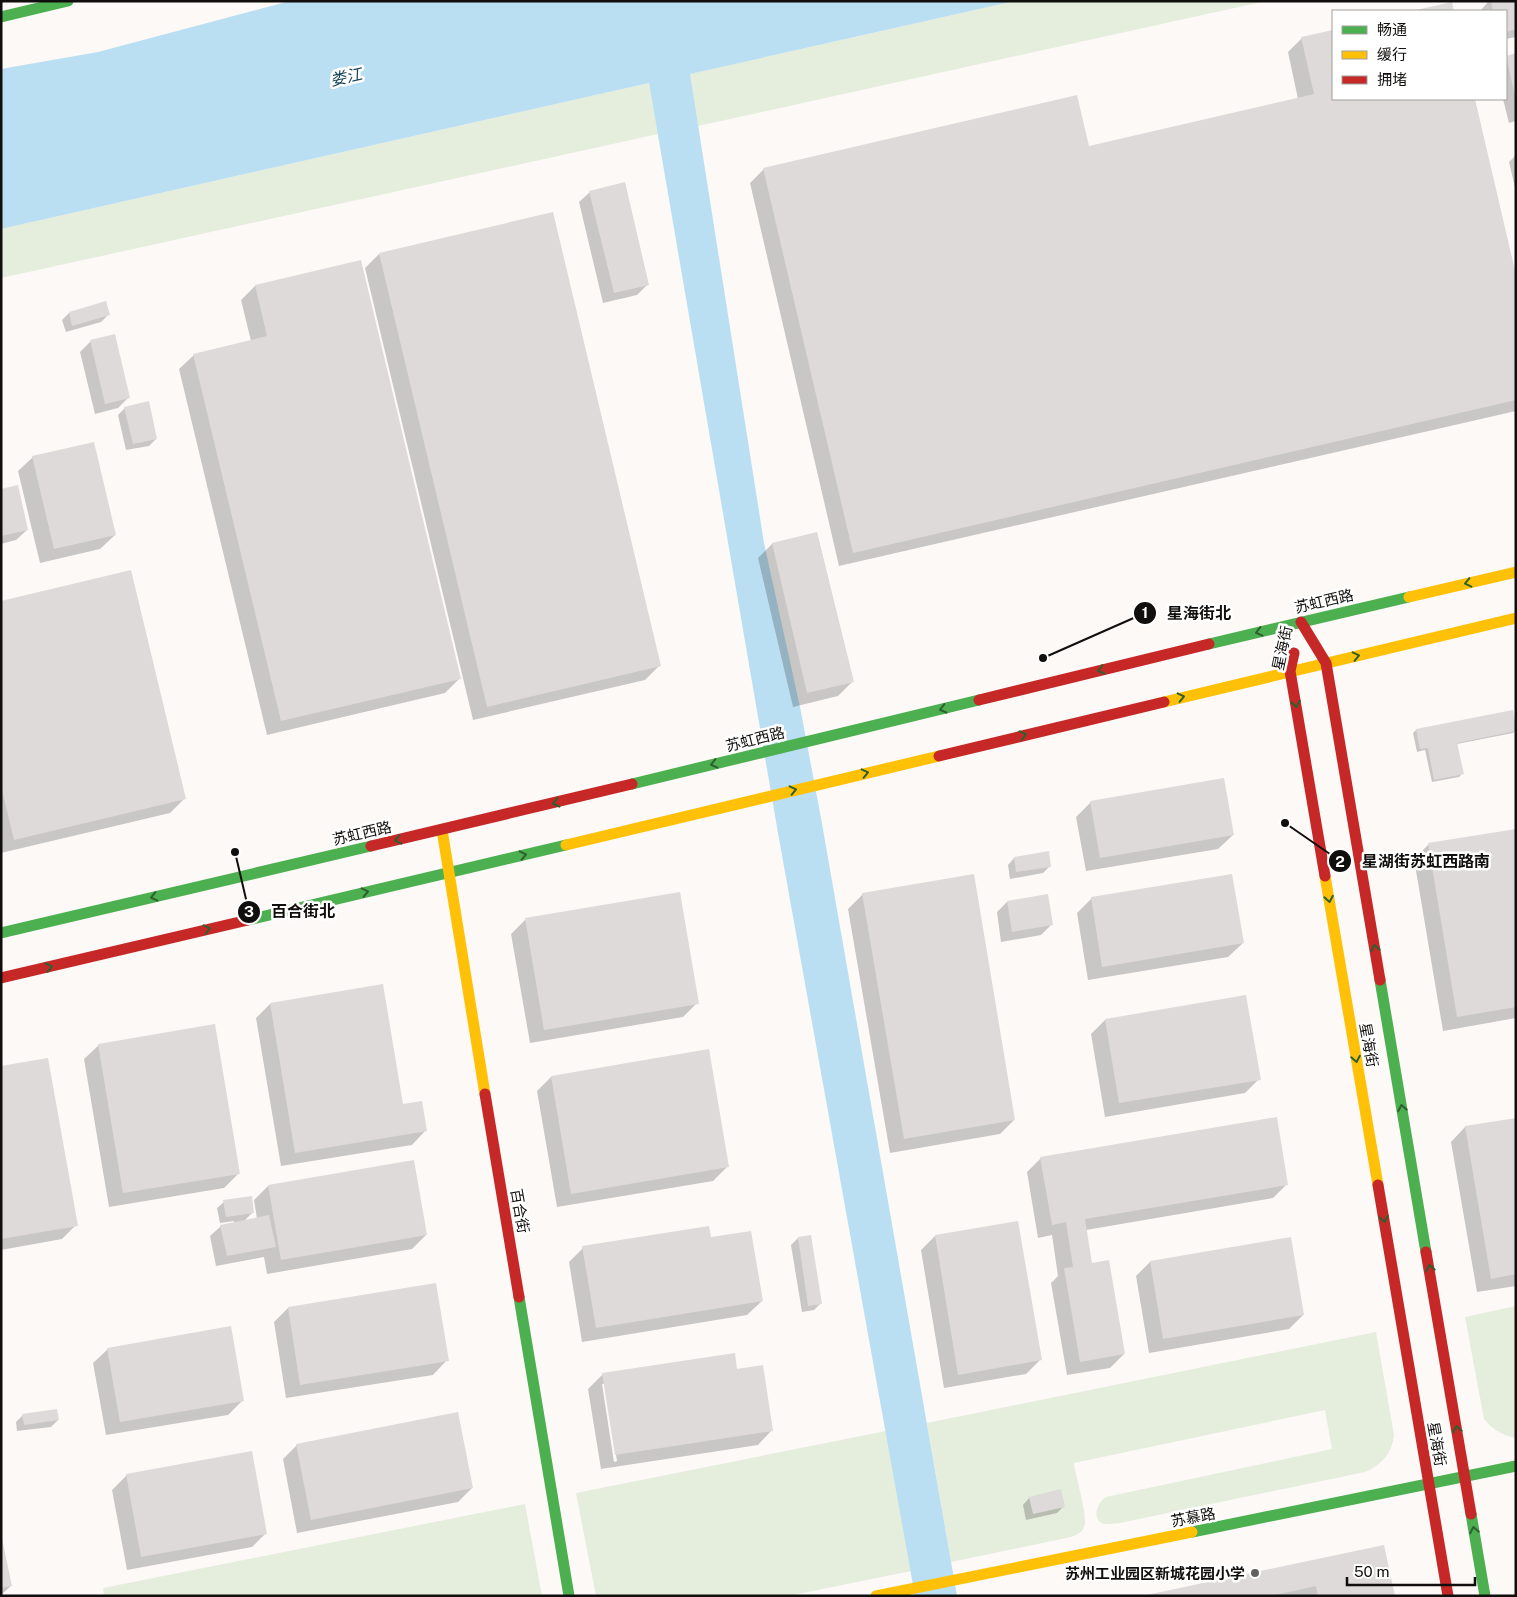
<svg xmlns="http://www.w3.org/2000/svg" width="1517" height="1597" font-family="'Public Sans','Noto Sans SC',sans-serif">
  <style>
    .green { fill: #e5eddd }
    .water { fill: #badff2 }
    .shadow { fill: #0003; fill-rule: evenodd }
    .building { fill: #dddad9 }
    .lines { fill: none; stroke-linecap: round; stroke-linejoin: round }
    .fast { stroke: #4caf50; stroke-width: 11 }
    .slow { stroke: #ffc107; stroke-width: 11 }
    .jam { stroke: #c62828; stroke-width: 11 }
    .oneway { stroke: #2e5f2e }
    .poi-dot { fill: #63615f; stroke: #fff; stroke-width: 2 }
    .labels { text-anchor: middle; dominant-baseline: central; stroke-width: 5; stroke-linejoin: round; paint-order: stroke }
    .street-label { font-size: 15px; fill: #110f0d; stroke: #fff }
    .poi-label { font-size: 15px; font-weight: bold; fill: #110f0d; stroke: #fff; text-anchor: end }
    .water-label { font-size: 16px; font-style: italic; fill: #19465a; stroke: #fff }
    .leader { fill: none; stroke: #110f0d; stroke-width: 2 }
    .callout-dot { fill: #110f0d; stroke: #fff; stroke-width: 2 }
    .mark-label { font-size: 15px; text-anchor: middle; font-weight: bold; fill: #fff }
    .callout-label { font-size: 16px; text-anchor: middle; font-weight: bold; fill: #110f0d; stroke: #fff; stroke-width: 5; stroke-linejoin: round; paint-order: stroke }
  </style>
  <rect width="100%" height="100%" fill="#fcf9f7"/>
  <path class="green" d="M1015,1H1266L698,126L689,74Z
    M649,83L658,134L1,278V229Z
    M1516,1306V1438C1503,1436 1492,1429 1484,1419L1465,1317Z
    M1376,1332L1394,1435C1392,1453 1382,1465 1365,1472L1120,1523C1114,1523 1104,1526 1100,1522C1092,1515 1099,1501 1106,1497L1332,1449L1325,1410L1074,1463C1075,1475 1089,1519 1084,1527C1082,1533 1076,1535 1071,1537L951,1562L927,1423Z
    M886,1431L911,1571L788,1596H596L576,1493Z
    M525,1504L542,1596H104L103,1588Z"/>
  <path class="water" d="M290,1H1015L690,74L764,543L800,707L821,818L957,1596H915L778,833L649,83L1,229V69L98,52Z"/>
  <path class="shadow" d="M1489,1H1516V37L1506,39V11H1480Z
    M1333,31V99H1473L1516,281V411L839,566L750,183L764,169L1088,148L1298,99L1288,52L1302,38Z
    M1516,55V121L1509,123L1503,99H1506V57Z
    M1516,155V192L1509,162Z
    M590,192L648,284L637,295L603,303L579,202Z
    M379,254L659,666L645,680L473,720L365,268Z
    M360,261L459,679L445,693L267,735L179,369L194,355L251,341L241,300L255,286Z
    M105,303L108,315L101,322L66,332L62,320L69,313Z
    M114,336L129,397L118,408L95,414L80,352L90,342Z
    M125,408L156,439L149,446L126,450L118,415Z
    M33,457L115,535L100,549L40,563L18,471Z
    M1,490L27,530L16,540L1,544Z
    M817,533L852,682L838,696L793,707L758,558L772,544Z
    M1,602L185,798L170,813L1,853Z
    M1512,711L1516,730L1513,733L1457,744L1462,774L1459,777L1432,782L1425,750L1417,752L1413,733L1416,730Z
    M1091,802L1233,835L1218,849L1086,871L1076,817Z
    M1516,830V1018L1443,1031L1414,859L1428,845Z
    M1014,858L1050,866L1043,873L1010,879L1008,865Z
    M1231,875L1243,943L1228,957L1088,980L1077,913L1091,899Z
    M863,894L1014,1120L1000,1134L890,1153L848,909Z
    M1007,902L1052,924L1041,935L1001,942L997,912Z
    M525,920L697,1003L683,1017L530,1043L511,934Z
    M270,1004L402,1106L426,1130L412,1145L281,1166L256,1018Z
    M1105,1020L1259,1079L1245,1093L1105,1117L1091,1034Z
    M99,1045L238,1174L224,1188L109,1207L84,1059Z
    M708,1051L727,1167L713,1181L557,1207L537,1091L551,1077Z
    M1,1068L76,1225L62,1239L1,1250Z
    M1516,1119V1286L1477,1292L1451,1142L1465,1127Z
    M1041,1158L1287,1184L1273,1198L1086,1230L1091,1265L1124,1354L1110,1368L1067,1375L1051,1283L1058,1276L1052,1235L1038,1238L1027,1172Z
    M268,1186L426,1235L412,1249L267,1274L264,1257L216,1266L210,1236L221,1226L234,1223V1221L220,1223L217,1208L224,1202L253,1212L243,1222L257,1219L254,1200Z
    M935,1236L1040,1360L1026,1374L944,1388L921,1250Z
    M798,1238L821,1303L814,1310L802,1312L791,1245Z
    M710,1239L762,1301L747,1315L582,1342L569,1262L583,1248Z
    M1150,1262L1303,1315L1289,1329L1149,1353L1136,1276Z
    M288,1308L447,1360L433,1375L286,1398L274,1322Z
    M108,1349L242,1401L228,1415L106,1435L93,1363Z
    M736,1370L772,1430L758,1445L601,1469L588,1389L603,1374ZM602,1384H605L617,1461L614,1462Z
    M23,1415L58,1420L51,1427L17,1431L16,1422Z
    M297,1445L472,1488L458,1502L297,1533L283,1459Z
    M127,1475L266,1533L252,1547L127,1570L112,1490Z
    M1029,1498L1064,1506L1057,1513L1026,1520L1023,1505Z
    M1,1536L11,1586L1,1595Z
    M1383,1546L1393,1596H1144Z"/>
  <path class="building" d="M1491,1H1516V29L1506,32V11H1493Z
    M1452,2L1454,11H1417L1416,10Z
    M1333,30V99H1475L1516,275V400L853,553L763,168L1077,95L1089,146L1314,94L1301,37Z
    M1516,53V96H1515L1506,56Z
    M625,182L649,285L614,293L589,191Z
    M553,212L661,666L487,707L379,253Z
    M361,260L461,679L281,721L193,354L267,336L255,285Z
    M106,301L110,315L72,326L69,312Z
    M115,334L130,398L105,404L90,340Z
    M149,401L157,439L133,444L124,407Z
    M94,442L116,535L54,549L32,456Z
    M18,485L28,530L1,536V489Z
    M817,532L854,682L807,693L772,543Z
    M131,570L186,799L14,840L1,786V601Z
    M1513,710L1516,731L1457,743L1464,774L1434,780L1428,748L1420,749L1416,729Z
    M1224,778L1234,835L1100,858L1090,801Z
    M1516,829V1007L1457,1017L1428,843Z
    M1049,851L1051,867L1016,872L1014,857Z
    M974,874L1015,1120L904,1139L862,893Z
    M1232,874L1244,943L1102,967L1091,897Z
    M680,892L699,1004L544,1030L525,918Z
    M1048,894L1053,925L1012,932L1007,901Z
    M383,984L403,1104L422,1101L427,1131L295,1153L270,1003Z
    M1246,995L1261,1080L1119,1103L1105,1019Z
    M215,1024L240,1174L123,1193L98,1044Z
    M709,1049L729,1167L571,1194L551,1076Z
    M48,1058L78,1226L1,1239V1066Z
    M1277,1117L1288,1185L1085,1219L1092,1263L1109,1260L1125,1354L1080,1362L1064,1268L1073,1267L1066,1222L1052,1225L1040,1157Z
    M1516,1118V1274L1491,1279L1465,1126Z
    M414,1160L427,1235L281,1260L268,1185Z
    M252,1196L254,1213L226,1217L223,1200Z
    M269,1215L276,1247L227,1256L220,1225Z
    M1018,1221L1042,1360L958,1375L935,1235Z
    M709,1226L711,1237L751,1231L763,1301L596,1328L582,1246Z
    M811,1235L822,1304L808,1306L798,1237Z
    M1291,1237L1304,1315L1163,1339L1150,1261Z
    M436,1283L449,1361L300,1385L288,1307Z
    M231,1326L244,1401L120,1422L107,1348Z
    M735,1353L737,1369L763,1365L773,1431L615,1455L602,1373Z
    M57,1409L59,1420L24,1425L22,1414Z
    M458,1412L473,1488L311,1520L296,1444Z
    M252,1451L267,1534L141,1557L126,1474Z
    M1061,1489L1065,1507L1033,1514L1029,1497Z
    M1,1534L12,1586L1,1588Z
    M1384,1545L1395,1596H1318L1316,1586L1271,1596H1142Z"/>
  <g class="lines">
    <path class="fast" d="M1,17L68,1
      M1209,644L1409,597
      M632,784L979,700
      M248,920L566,845
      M1,933L371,846
      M1380,980L1426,1252
      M519,1297L569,1596
      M1471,1514L1485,1596
      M1192,1532L1516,1466"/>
    <path class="slow" d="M1409,597L1516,572
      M1164,702L1516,618
      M442,830L485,1094
      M566,845L939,756
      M1325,876L1378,1185
      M876,1596L1192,1532"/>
    <path class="jam" d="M1301,622L1326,663L1380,980
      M1294,653L1290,671L1325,876
      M979,700L1209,644
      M939,756L1164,702
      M371,846L632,784
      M1,978L248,920
      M485,1094L519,1297
      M1378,1185L1448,1596
      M1426,1252L1471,1514"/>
  </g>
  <defs><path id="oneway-chevron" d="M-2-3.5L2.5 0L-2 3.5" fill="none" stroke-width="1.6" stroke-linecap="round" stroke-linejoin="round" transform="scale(1.25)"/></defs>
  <g class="oneway">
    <use href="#oneway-chevron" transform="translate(1468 583) rotate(167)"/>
    <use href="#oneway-chevron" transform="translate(1259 632) rotate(166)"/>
    <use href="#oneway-chevron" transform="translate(1356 656) rotate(-13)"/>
    <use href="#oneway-chevron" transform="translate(1101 670) rotate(166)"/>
    <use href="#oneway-chevron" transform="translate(1181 697) rotate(-13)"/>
    <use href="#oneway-chevron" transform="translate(1296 704) rotate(80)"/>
    <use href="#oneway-chevron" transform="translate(943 709) rotate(166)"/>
    <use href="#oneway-chevron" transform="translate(1023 735) rotate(-13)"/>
    <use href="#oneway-chevron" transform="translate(714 764) rotate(166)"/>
    <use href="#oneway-chevron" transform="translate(865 773) rotate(-13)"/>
    <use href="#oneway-chevron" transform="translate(793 790) rotate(-13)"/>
    <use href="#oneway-chevron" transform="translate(556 803) rotate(166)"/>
    <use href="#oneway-chevron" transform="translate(398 840) rotate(167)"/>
    <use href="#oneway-chevron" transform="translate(523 855) rotate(-13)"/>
    <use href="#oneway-chevron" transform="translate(365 892) rotate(-13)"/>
    <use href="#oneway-chevron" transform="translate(154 897) rotate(167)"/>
    <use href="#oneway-chevron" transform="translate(1329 899) rotate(80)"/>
    <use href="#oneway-chevron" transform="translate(207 929) rotate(-13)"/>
    <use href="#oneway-chevron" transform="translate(1375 948) rotate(-100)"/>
    <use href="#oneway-chevron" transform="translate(49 967) rotate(-13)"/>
    <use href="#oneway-chevron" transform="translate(1356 1059) rotate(80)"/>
    <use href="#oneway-chevron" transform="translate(1402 1108) rotate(-100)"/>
    <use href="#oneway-chevron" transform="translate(1384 1219) rotate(80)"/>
    <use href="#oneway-chevron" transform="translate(1430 1268) rotate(-100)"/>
    <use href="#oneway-chevron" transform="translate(1457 1429) rotate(-100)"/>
    <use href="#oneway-chevron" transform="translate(1474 1530) rotate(-100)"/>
  </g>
  <circle class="poi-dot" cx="1255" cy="1573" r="5"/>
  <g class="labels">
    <g class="street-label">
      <text transform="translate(1324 601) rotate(-13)">苏虹西路</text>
      <text transform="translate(1282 648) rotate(-78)">星海街</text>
      <text transform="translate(755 739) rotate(-14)">苏虹西路</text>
      <text transform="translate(362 833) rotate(-13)">苏虹西路</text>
      <text transform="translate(1369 1045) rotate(80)">星海街</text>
      <text transform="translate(520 1211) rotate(80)">百合街</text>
      <text transform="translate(1437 1444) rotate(80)">星海街</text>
      <text transform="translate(1193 1517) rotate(-11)">苏慕路</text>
    </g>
    <g class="poi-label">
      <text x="1245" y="1573">苏州工业园区新城花园小学</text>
    </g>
    <g class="water-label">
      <text transform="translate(346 77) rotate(-12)">娄江</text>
    </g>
  </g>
  <path class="leader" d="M1043 658L1145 613M1285 823L1340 861M235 852L249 912"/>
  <g class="callout-dot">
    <circle cx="1043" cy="658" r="5"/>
    <circle cx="1285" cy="823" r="5"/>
    <circle cx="235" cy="852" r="5"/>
    <circle cx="1145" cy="613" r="12"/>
    <circle cx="1340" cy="861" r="12"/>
    <circle cx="249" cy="912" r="12"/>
  </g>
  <g class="mark-label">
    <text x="1145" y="618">1</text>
    <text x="1340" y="867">2</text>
    <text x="249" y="917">3</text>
  </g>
  <g class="callout-label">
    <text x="1199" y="619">星海街北</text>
    <text x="1426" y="867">星湖街苏虹西路南</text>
    <text x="303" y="917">百合街北</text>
  </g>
  <rect width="1517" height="1597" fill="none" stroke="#110f0d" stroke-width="5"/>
  <rect x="1332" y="10" width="175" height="90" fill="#ffffff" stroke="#a09f9e"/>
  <rect x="1342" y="26" width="25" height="8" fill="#4caf50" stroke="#a09f9e"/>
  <text x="1377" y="35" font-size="15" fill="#110f0d">畅通</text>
  <rect x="1342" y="51" width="25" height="8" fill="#ffc107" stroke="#a09f9e"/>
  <text x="1377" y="60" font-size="15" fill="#110f0d">缓行</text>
  <rect x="1342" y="76" width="25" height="8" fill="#c62828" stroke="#a09f9e"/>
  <text x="1377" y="85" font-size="15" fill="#110f0d">拥堵</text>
  <path d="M1347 1577v8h128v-8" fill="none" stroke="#110f0d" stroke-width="2.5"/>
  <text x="1354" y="1577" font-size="15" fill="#110f0d" stroke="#ffffff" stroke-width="4" paint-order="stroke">50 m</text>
</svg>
